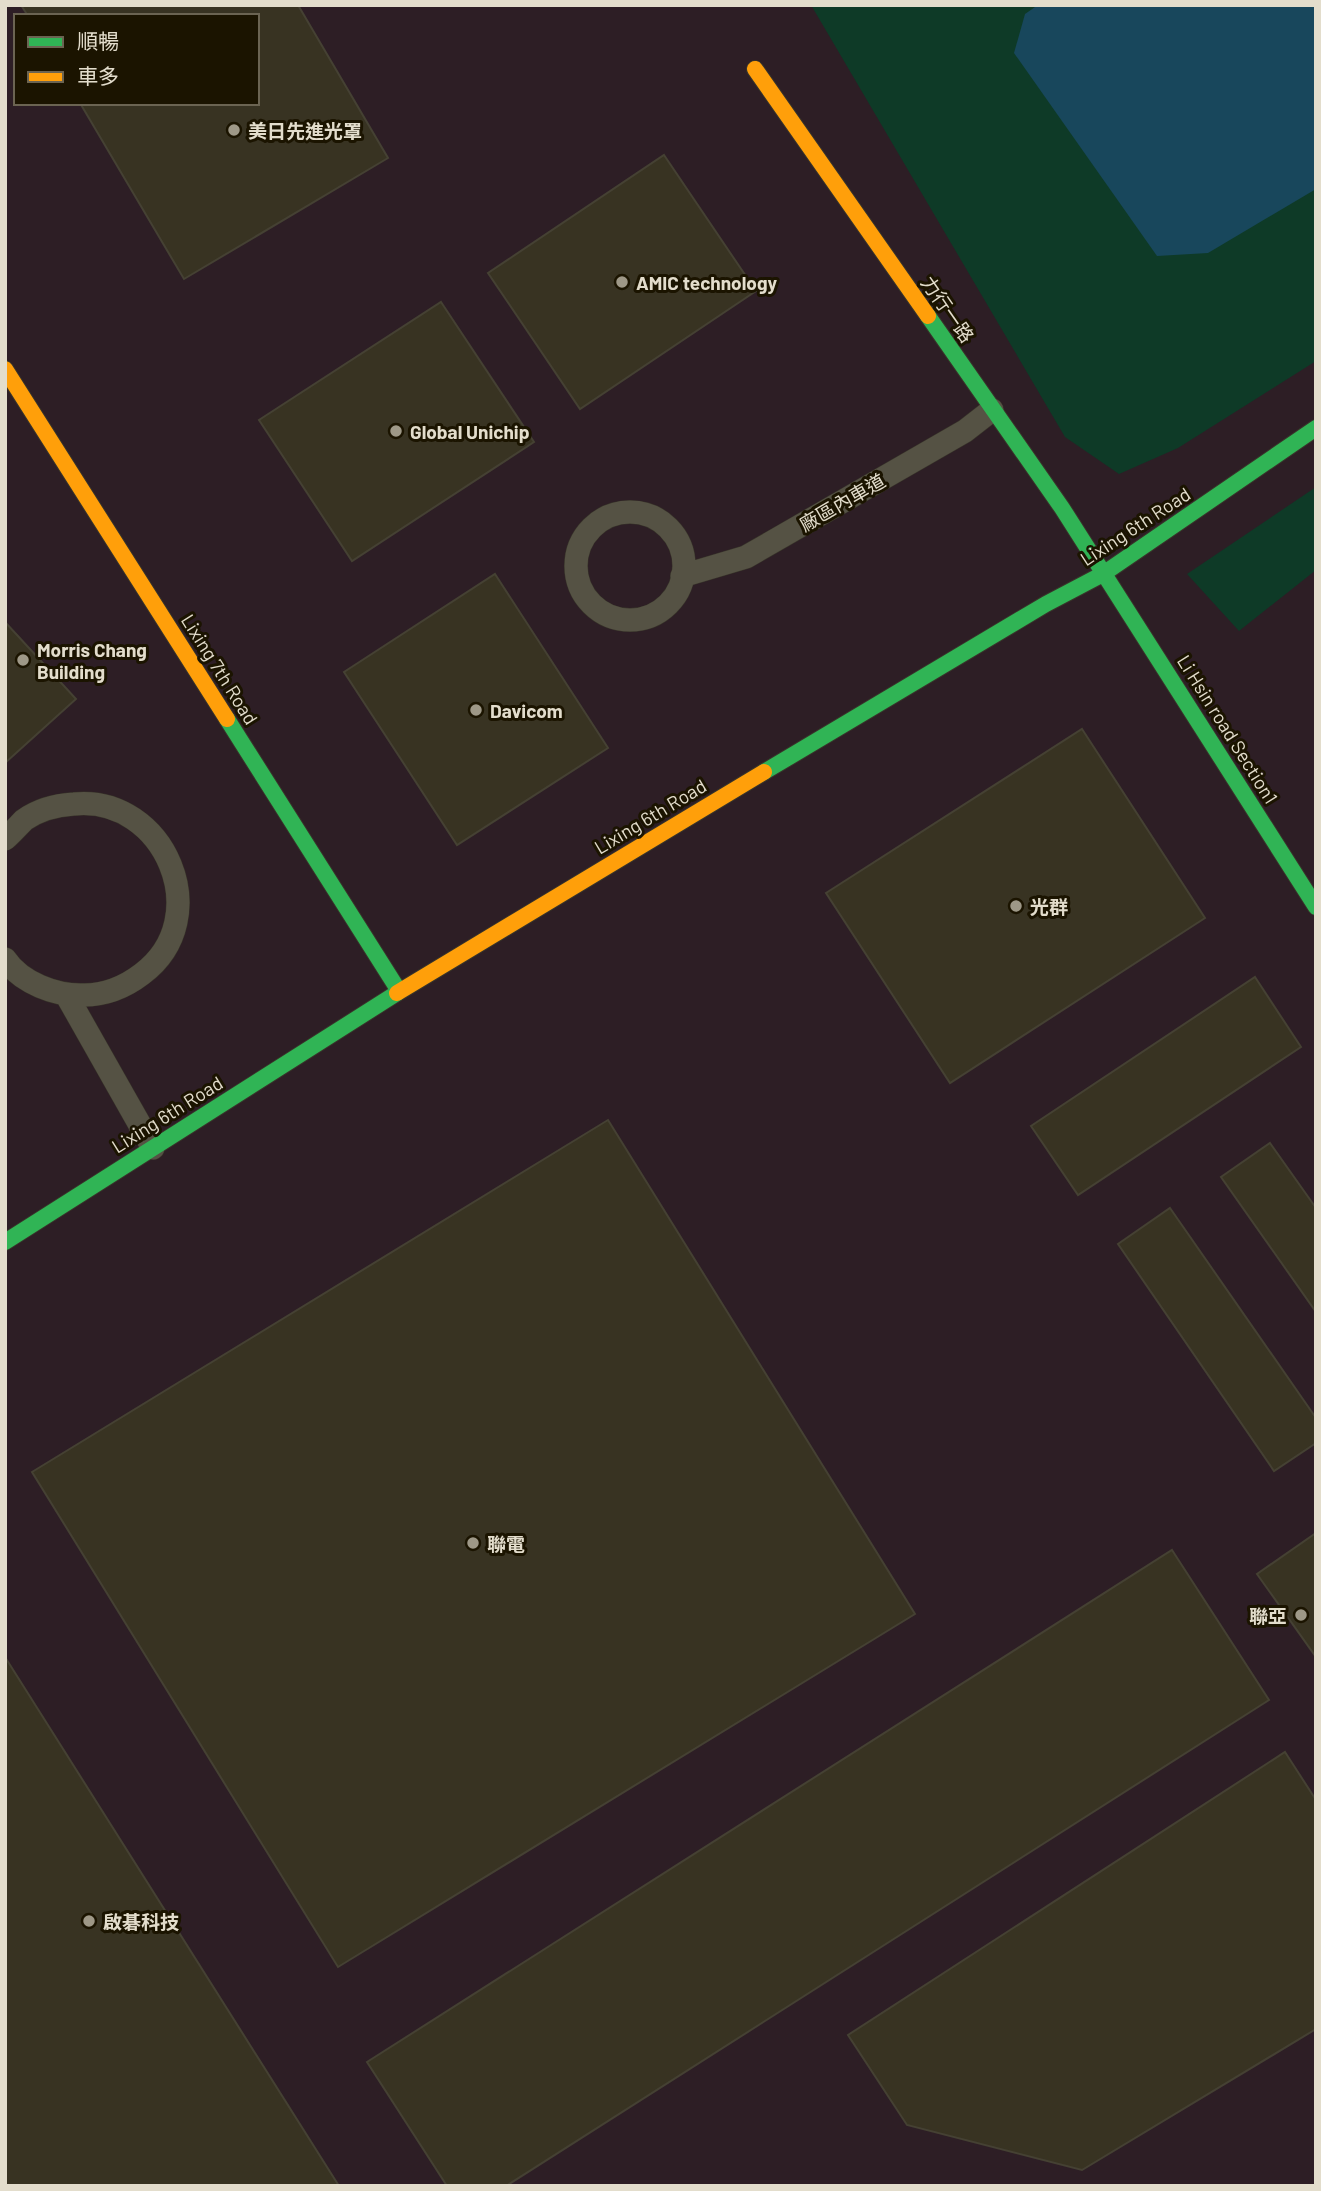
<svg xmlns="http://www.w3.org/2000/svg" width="1321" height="2191" font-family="Barlow,'Noto Sans TC',sans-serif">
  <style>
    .industrial { fill: #2d1e25; fill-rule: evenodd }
    .green { fill: #0e3a27 }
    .water { fill: #18475c }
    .building { fill: #383322; stroke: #454133; stroke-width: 2 }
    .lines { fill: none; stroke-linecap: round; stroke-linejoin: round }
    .lane-casing { stroke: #38342a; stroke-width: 24 }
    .fast-casing { stroke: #38342a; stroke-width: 18 }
    .slow-casing { stroke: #38342a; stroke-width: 18 }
    .lane { stroke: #555244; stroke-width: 23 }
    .fast { stroke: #30b455; stroke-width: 16 }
    .slow { stroke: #ff9f0a; stroke-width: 16 }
    .poi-dot { fill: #9e9887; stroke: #1b1400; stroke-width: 2.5 }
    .labels { text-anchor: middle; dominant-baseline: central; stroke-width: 6; stroke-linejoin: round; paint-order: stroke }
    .poi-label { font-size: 19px; font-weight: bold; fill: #e3ddcc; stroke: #1b1400; text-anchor: start }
    .street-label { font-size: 19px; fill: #e3ddcc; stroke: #1b1400 }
  </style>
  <rect width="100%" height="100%" fill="#1e1808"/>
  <path class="industrial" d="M5,5H1316V2186H5ZM16,16H257V103H16Z"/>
  <path class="green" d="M811,5H1316V361L1178,448L1119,474L1065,437Z
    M1316,487V570L1239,631L1187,574Z"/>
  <path class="water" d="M1038,5H1316V189L1208,253L1157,256L1014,53L1025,14Z"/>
  <path class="building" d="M21,5H298L388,158L184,279L80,103H257V16H28Z
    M664,155L756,291L580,409L488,273Z
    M441,302L534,442L352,561L259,420Z
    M495,574L608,748L457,845L344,672Z
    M5,622L76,699L5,763Z
    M1082,729L1205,918L950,1083L826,893Z
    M1255,977L1301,1047L1078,1195L1031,1126Z
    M608,1120L915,1614L338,1967L32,1472Z
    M1270,1143L1316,1208V1312L1221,1177Z
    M1170,1208L1316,1418V1443L1274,1471L1118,1244Z
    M1316,1533V1657L1257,1574Z
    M1172,1550L1269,1700L506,2186H447L367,2062Z
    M5,1657L339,2186H5Z
    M1285,1752L1316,1800V2029L1082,2170L907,2125L848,2035Z"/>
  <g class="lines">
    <g class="lane-casing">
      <path id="lane" d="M576 566a54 54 0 1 1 108 0a54 54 0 1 1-108 0Z
        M682,576L746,557L965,431L992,410
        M5,839C12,833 18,826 24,820C38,810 57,805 74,804C165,795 217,918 142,974C125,987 106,995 84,995C56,996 21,983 5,959
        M67,996L153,1148"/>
    </g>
    <g class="fast-casing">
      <path id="fast" d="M928,316L1062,508L1316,907
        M227,719L399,991
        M764,772L1046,604L1103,574L1316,428
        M5,1242L397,993"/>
    </g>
    <g class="slow-casing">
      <path id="slow" d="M755,69L928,316
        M5,369L227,719
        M397,993L764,772"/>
    </g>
    <use href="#lane" class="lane"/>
    <use href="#fast" class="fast"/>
    <use href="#slow" class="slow"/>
  </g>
  <g class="poi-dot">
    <circle cx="234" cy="130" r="7"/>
    <circle cx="622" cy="282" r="7"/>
    <circle cx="396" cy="431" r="7"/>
    <circle cx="23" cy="660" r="7"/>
    <circle cx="476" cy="710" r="7"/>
    <circle cx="1016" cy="906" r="7"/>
    <circle cx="473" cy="1543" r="7"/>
    <circle cx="1301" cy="1615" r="7"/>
    <circle cx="89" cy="1921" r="7"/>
  </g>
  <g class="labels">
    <g class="poi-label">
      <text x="248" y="130">美日先進光罩</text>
      <text x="636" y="282">AMIC technology</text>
      <text x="410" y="431">Global Unichip</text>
      <text x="37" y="649">Morris Chang<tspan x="37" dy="22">Building</tspan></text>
      <text x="490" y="710">Davicom</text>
      <text x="1030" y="906">光群</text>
      <text x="487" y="1543">聯電</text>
      <text x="1287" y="1615" text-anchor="end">聯亞</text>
      <text x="103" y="1921">啟碁科技</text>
    </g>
    <g class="street-label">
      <text transform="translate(948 309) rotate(55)">力行一路</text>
      <text transform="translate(842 502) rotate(-30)">廠區內車道</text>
      <text transform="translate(1135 526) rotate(-33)">Lixing 6th Road</text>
      <text transform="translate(220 669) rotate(58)">Lixing 7th Road</text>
      <text transform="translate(1228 729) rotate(58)">Li Hsin road Section1</text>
      <text transform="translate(650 816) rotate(-31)">Lixing 6th Road</text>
      <text transform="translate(167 1114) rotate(-32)">Lixing 6th Road</text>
    </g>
  </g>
  <rect width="1321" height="2191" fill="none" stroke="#e3ddcc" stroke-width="14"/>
  <rect x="14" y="14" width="245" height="91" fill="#1b1400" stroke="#6b6452" stroke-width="2"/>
  <rect x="28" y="37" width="35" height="10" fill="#30b455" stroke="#6b6452" stroke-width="2"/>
  <text x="77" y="49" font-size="21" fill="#e3ddcc">順暢</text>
  <rect x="28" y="72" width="35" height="10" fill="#ff9f0a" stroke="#6b6452" stroke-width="2"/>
  <text x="77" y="84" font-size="21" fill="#e3ddcc">車多</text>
</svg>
